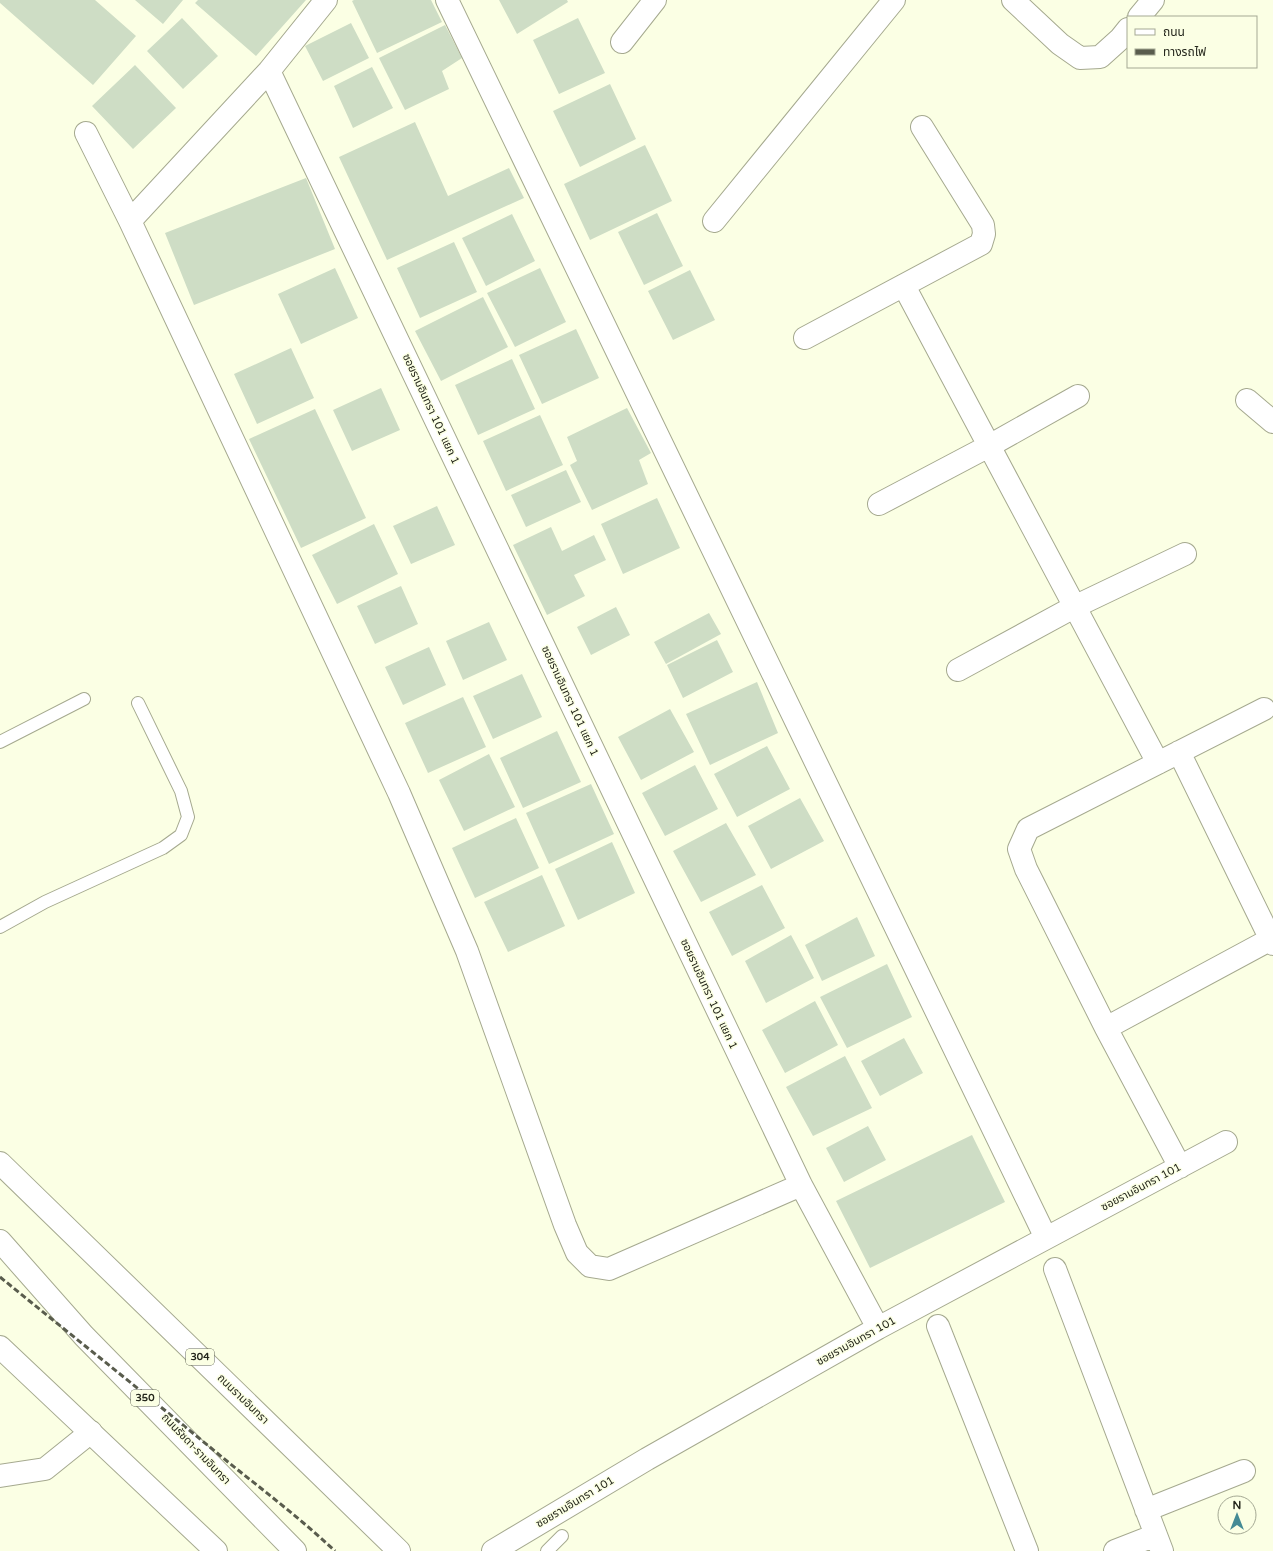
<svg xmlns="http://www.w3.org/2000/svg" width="1273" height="1551" font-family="'Varela Round','Noto Sans Thai',sans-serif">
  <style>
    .building { fill: #ceddc5 }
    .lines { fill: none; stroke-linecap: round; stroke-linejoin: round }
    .service-casing { stroke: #a5a98f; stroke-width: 14 }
    .minor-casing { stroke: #a5a98f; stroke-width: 24 }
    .primary-casing { stroke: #a5a98f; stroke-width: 24 }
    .trunk-casing { stroke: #a5a98f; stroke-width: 24 }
    .service { stroke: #fff; stroke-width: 12 }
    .minor { stroke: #fff; stroke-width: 22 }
    .primary { stroke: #fff; stroke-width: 22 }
    .trunk { stroke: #fff; stroke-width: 22 }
    .rail { stroke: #595c4d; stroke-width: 3; stroke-dasharray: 6 3; stroke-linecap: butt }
    .labels { text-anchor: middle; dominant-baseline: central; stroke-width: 3; stroke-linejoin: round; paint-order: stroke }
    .shield { fill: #fbffe4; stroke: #656858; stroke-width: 1 }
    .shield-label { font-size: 10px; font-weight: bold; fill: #25271c }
    .street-label { font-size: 11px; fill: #25271c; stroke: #fbffe4 }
  </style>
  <rect width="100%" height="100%" fill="#fbffe4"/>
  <path class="building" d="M0,0H95L136,36L93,85L0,3Z
    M135,0H183L163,24Z
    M198,0H306L256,56L195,3Z
    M354,0H431L442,22L377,53L352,1Z
    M499,0H567L568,2L517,34Z
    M182,18L218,56L183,89L147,51Z
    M578,18L605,73L559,94L533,40Z
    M351,23L369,58L323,81L305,46Z
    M445,25L462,58L442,71L449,89L405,110L379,58Z
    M135,65L176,108L133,149L92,106Z
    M372,67L393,108L353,128L334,86Z
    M610,84L636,139L580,167L553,111Z
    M415,122L448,196L509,168L524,198L387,260L339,157Z
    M645,145L672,201L590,240L564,184Z
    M306,178L335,249L194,305L165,233Z
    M657,213L683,266L644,285L618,232Z
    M512,214L535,261L486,286L462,238Z
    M454,242L477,292L420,318L397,268Z
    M335,268L358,318L301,344L278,294Z
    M540,268L566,322L515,347L487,293Z
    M690,270L715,320L673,340L648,291Z
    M483,297L508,347L441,381L415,331Z
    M576,329L599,378L542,404L519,355Z
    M291,348L314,398L257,424L234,374Z
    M512,359L535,409L478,435L455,385Z
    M381,388L400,430L352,451L333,410Z
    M627,408L651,453L639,460L648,484L592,510L570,465L577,461L567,437Z
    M315,409L366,518L301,548L249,439Z
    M540,415L563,465L506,491L483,441Z
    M566,470L581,502L526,527L511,495Z
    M657,498L680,548L623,574L601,524Z
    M437,506L455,545L411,564L393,526Z
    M374,524L398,574L337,604L312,555Z
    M551,527L562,551L594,535L606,560L574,575L585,596L547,615L513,545Z
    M401,586L418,624L375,644L357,606Z
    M616,607L630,635L591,655L577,627Z
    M709,613L721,634L666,664L654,642Z
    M489,622L507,660L463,680L446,641Z
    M717,640L733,672L683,698L667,665Z
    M429,647L446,685L403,705L385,667Z
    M522,674L542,717L493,739L473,696Z
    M757,682L778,733L710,765L686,714Z
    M463,697L486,747L428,773L405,723Z
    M670,709L694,752L641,780L618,737Z
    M557,731L581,782L523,808L500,758Z
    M767,746L790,789L737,817L714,774Z
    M489,754L515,807L464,831L439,780Z
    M695,765L718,809L665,836L642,793Z
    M591,784L614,834L549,864L526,813Z
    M800,798L824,841L771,869L748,826Z
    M516,818L539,868L475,898L452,848Z
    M726,823L756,875L701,902L673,851Z
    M612,842L635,893L578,920L555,869Z
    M542,875L565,926L508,952L484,902Z
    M762,885L785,928L732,956L709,912Z
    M857,917L875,956L822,981L805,945Z
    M791,935L814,978L766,1003L745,961Z
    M887,964L912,1017L847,1048L820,997Z
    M815,1001L838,1045L785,1073L762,1030Z
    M904,1038L923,1073L880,1096L861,1061Z
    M845,1056L872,1108L813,1136L786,1087Z
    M868,1126L886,1160L844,1182L826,1148Z
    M972,1135L1005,1202L870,1268L836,1201Z"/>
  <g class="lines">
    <g class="service-casing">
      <path id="service" d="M0,742L84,699
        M0,927L45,902L163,848L181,835L188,817L181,791L138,703
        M547,1551L562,1536"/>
    </g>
    <g class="minor-casing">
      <path id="minor" d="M447,0L1046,1238
        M1013,0L1060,44L1080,58L1100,57L1120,39L1128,29
        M1139,17L1153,0
        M622,42L655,0
        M269,71L801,1185L878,1328
        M86,133L130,221L399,793L467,951L565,1225L577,1253L590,1266L609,1269L801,1185
        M130,221L269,71L326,0
        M714,221L894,0
        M904,286L1158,763
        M805,338L981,244L984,234L983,225L922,127
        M1247,400L1273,422
        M879,504L989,446L1078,396
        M958,670L1074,607L1185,554
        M1179,752L1273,944
        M1106,1028L1273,938
        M1180,1167L1106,1028L1026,869L1019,849L1028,829L1264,709
        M1055,1269L1162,1551
        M938,1326L1027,1551
        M0,1476L45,1469L91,1432
        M1146,1510L1244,1471
        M493,1551L647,1459L878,1328L1226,1142
        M1115,1551L1156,1535"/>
    </g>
    <g class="primary-casing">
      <path id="primary" d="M0,1241L84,1336L295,1551"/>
    </g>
    <g class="trunk-casing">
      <path id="trunk" d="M0,1163L399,1551
        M0,1347L216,1551"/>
    </g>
    <use href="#service" class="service"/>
    <use href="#minor" class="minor"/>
    <use href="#primary" class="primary"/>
    <use href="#trunk" class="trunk"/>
    <path class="rail" d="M0,1277C76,1339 153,1400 228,1462C264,1491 301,1519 335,1551"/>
  </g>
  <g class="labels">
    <g class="shield">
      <rect x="186" y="1349" width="28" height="16" rx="3"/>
      <rect x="131" y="1390" width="28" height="16" rx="3"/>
    </g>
    <g class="shield-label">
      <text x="200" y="1357">304</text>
      <text x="145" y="1398">350</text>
    </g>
    <g class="street-label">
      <text transform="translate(431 409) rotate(65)">ซอยรามอินทรา 101 แยก 1</text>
      <text transform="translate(570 701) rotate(65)">ซอยรามอินทรา 101 แยก 1</text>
      <text transform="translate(709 994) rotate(65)">ซอยรามอินทรา 101 แยก 1</text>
      <text transform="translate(1141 1187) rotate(-28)">ซอยรามอินทรา 101</text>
      <text transform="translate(856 1341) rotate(-29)">ซอยรามอินทรา 101</text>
      <text transform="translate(243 1399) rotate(44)">ถนนรามอินทรา</text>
      <text transform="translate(196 1449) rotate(46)">ถนนรัชดา-รามอินทรา</text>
      <text transform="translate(575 1502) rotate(-31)">ซอยรามอินทรา 101</text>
    </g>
  </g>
  <rect x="1127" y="16" width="130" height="52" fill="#fbffe4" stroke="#a5a994"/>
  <rect x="1135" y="29" width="20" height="6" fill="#ffffff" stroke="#a5a994"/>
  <text x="1163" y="36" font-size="12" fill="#25271c">ถนน</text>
  <rect x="1135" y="49" width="20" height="6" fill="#595c4d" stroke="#a5a994"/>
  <text x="1163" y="56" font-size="12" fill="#25271c">ทางรถไฟ</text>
  <g transform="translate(1237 1515)"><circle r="19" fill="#fbffe4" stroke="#a5a994"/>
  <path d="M0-3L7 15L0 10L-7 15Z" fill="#448b95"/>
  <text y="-6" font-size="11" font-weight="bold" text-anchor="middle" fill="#25271c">N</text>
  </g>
</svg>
